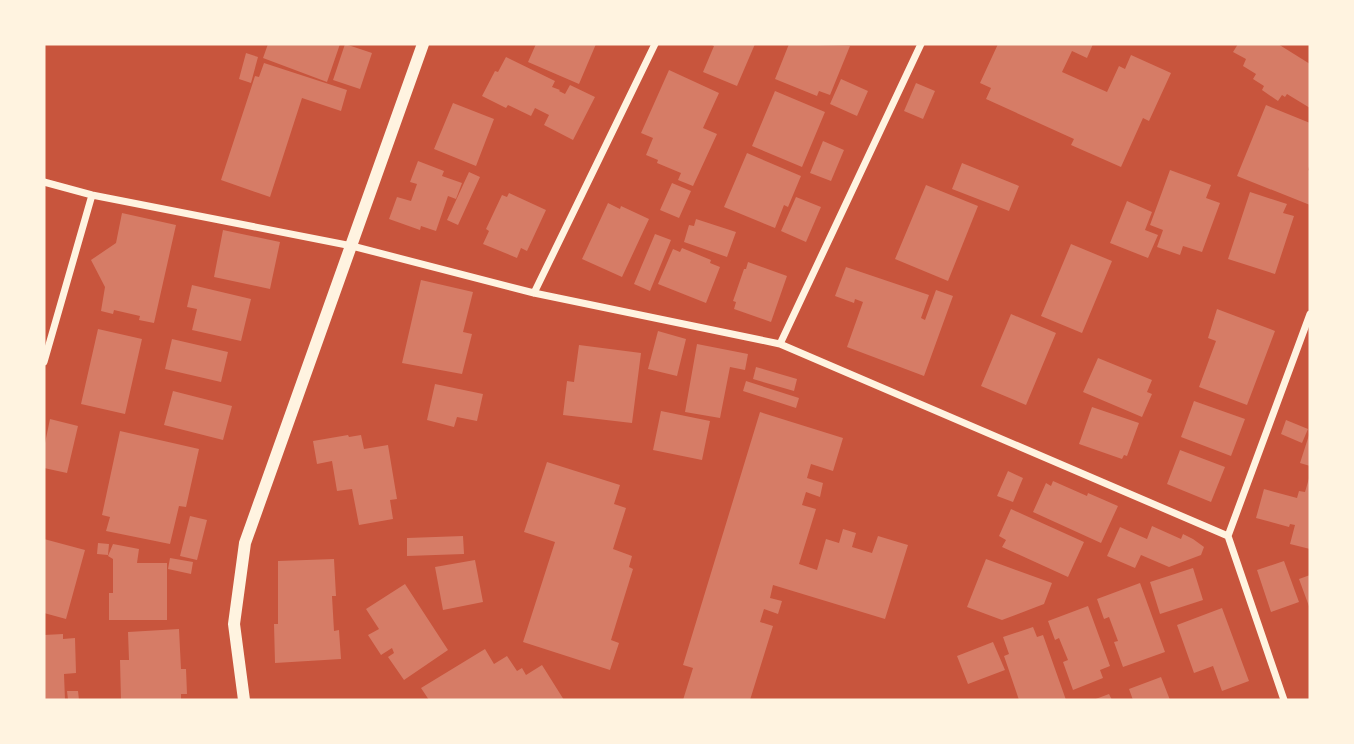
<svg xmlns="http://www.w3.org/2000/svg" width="1354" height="744" font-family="'PT Sans',sans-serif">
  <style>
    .building { fill: #d67c66 }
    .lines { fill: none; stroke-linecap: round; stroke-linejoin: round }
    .minor { stroke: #fff3e0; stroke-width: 7 }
    .tertiary { stroke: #fff3e0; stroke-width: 12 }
  </style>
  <rect width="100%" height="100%" fill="#c8553d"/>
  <path class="building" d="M268,44H340L327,82L263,58Z
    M345,44L372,53L360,89L333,80Z
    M536,44H596L579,84L528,62Z
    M710,44H755L737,86L703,72L714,46Z
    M789,44L850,46L830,95L819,91L817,96L775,79Z
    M998,44H1093L1087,58L1072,51L1062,72L1107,92L1119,66L1125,69L1131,55L1171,73L1149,121L1143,118L1121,167L1071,145L1074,139L986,99L991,88L980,83Z
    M1238,44H1278L1310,64V108L1287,94L1285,97L1282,95L1278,101L1262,90L1264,86L1253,79L1256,74L1243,66L1246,59L1233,52Z
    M246,53L258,57L251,83L239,79Z
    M506,57L555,81L552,87L560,90L559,91L565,94L570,85L595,97L573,140L544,125L549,115L535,108L531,116L508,105L506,108L482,96L495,71L498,72Z
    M264,63L347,90L341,111L302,98L270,197L221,180L255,76L259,77Z
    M669,70L719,93L703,128L717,134L693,186L678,180L681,173L657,163L658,160L646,155L653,138L641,133Z
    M841,79L868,91L857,116L830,104Z
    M916,83L935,91L923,119L904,111Z
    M775,91L825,112L802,167L752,146Z
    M453,103L494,119L476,166L434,149Z
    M1266,105L1310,123V163L1308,170L1310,171V205L1237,176Z
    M823,141L844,150L831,181L810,173Z
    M747,153L801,176L788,207L784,205L775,228L724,207Z
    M418,161L444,171L442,176L462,183L456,199L448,196L436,231L421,226L420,230L389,219L397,197L411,201L417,184L410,182Z
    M962,163L1019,186L1009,211L952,189Z
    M1170,170L1211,185L1206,198L1220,203L1202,252L1183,246L1180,255L1157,247L1163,230L1150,225Z
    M469,172L480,177L458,225L447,220Z
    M672,183L691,191L679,218L660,210Z
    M926,185L978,206L948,281L895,259Z
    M1250,192L1287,204L1283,213L1294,216L1275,274L1228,259Z
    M509,193L546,210L527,251L521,248L517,258L483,244L489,231L486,229L502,195L507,197Z
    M796,197L821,207L806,242L781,231Z
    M1127,201L1152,212L1145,230L1158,235L1148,258L1110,243Z
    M608,203L620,209L621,206L649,219L622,277L582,259Z
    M122,213L176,225L154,323L139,320L140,316L114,310L113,314L101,311L105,287L91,260L116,243Z
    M696,219L736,232L727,257L684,242L689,225L694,226Z
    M223,230L280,242L270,289L214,277Z
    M655,234L671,240L650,291L634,284Z
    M1071,244L1112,261L1082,333L1041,316Z
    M682,248L711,260L710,263L720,267L706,303L658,284L673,249L680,252Z
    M748,262L787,276L771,322L734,309L736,302L733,301L744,269H746Z
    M846,267L929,295L921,318L925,320L936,290L953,296L924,376L847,347L863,302L855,299L854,303L835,296Z
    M421,280L473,292L463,332L472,334L462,374L402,363Z
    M192,285L251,299L241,341L192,330L197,309L187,307Z
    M1217,309L1275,331L1247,405L1199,387L1216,341L1208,338Z
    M1011,314L1056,333L1026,405L981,386Z
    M98,329L142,339L125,414L81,404Z
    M658,331L686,339L677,376L648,369Z
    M172,339L228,352L221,382L165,369Z
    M697,344L748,354L745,370L730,367L720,418L685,412Z
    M579,345L641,353L632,423L563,415L567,381L574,382Z
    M1098,358L1152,380L1147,392L1152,394L1142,417L1083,392Z
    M756,367L797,379L794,391L753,379Z
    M746,381L799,398L796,408L743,391Z
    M435,384L483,394L477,421L457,417L454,427L427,420Z
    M173,391L232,406L223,440L164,425Z
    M1194,401L1245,419L1231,456L1181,437Z
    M1092,407L1139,423L1127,456L1124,455L1122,459L1079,444Z
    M661,411L710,421L702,460L653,450Z
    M760,412L843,438L833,471L811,464L807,478L823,483L820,497L806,492L802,505L816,509L799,564L817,570L826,539L839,543L843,529L856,533L852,547L872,553L878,536L908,545L885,619L773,585L770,598L782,601L778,614L764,609L760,622L773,626L750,700H683L693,668L683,665Z
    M50,419L78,426L67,473L44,468V448Z
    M1286,420L1308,429L1302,443L1281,434Z
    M120,431L199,449L186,507L179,506L170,544L106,531L110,517L102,515Z
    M1310,432V466L1300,463Z
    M348,435L349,437L361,435L364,449L388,445L397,499L390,500L393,519L359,525L352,489L337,491L332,461L317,464L313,441Z
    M1180,450L1225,467L1211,502L1167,484Z
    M547,462L620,485L614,504L626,508L613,549L632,556L629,567L633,569L611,640L619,643L610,670L523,642L555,542L524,532Z
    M1008,471L1023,478L1013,502L997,496Z
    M1310,475V549L1290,544L1295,525L1290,524L1289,527L1256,518L1264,489L1297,498L1299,491L1305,492Z
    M1053,481L1087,496L1088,493L1118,506L1101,543L1033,512L1046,483L1051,486Z
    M1011,509L1084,542L1068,577L1002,547L1006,540L999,536Z
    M190,516L207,520L197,560L180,556Z
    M1152,526L1181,539L1183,534L1193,539L1204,547L1201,555L1169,567L1141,555L1135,568L1107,556L1120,527L1147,539Z
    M463,536L464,554L407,556V538Z
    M44,539L85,550L66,619L44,613Z
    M98,543L109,544L108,555L97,554Z
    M113,544L139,549L137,563H167V620H109V593H113V559L108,556Z
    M170,558L193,562L191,574L168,569Z
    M334,559L336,596H332L334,631L339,630L341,659L275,663L274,624H278V561Z
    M986,559L1052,583L1044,604L1002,620L967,607Z
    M475,560L483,602L443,610L435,567Z
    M1284,561L1299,602L1271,612L1257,570Z
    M1193,568L1203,600L1160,614L1150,582Z
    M1310,575V609L1299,579Z
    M1140,583L1165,652L1123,667L1114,642L1118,641L1109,617L1104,619L1097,599Z
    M405,584L448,650L404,680L388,657L394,653L392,648L381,655L368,635L379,629L366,609Z
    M1088,606L1110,666L1100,670L1103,678L1073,690L1063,662L1068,660L1059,638L1055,640L1048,621Z
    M1222,608L1249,681L1222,691L1213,666L1194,673L1177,625Z
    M1033,627L1037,637L1043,635L1066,700H1019L1004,656L1009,654L1003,637Z
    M179,629L181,669H186L187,694H181V700H121L120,660H129L128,632Z
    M63,634V639L75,638L76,673L64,674L65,700H44V635Z
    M993,642L1005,670L968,684L957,656Z
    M485,649L494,664L507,656L517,671L522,668L526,675L542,665L564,700H429L421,688Z
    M1161,677L1170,700H1133L1129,689Z
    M67,691H78L79,700H68Z
    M1109,694L1112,700H1093Z"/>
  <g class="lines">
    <path class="minor" d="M44,182L92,195L352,246L534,293L780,344L1228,536
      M534,293L655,44
      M780,344L921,44
      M44,362L92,195
      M1284,700L1228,536L1310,314"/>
    <path class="tertiary" d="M244,700L234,624L245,543L423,44"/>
  </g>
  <rect width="1354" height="744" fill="none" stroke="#fff3e0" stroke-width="91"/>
</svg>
